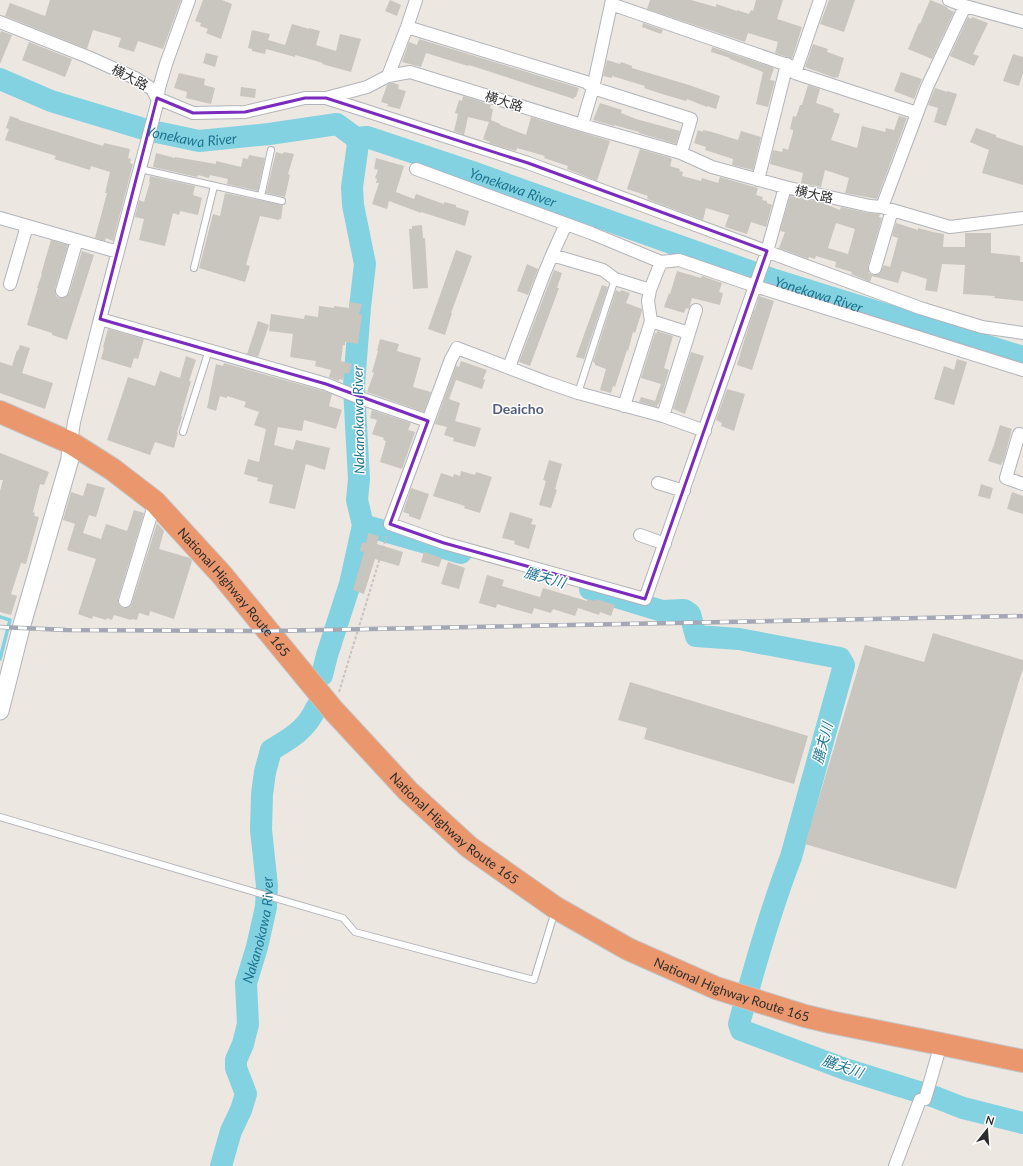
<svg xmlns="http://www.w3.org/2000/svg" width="1023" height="1166" font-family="Lato,'Noto Sans JP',sans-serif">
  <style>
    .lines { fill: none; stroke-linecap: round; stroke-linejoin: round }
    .stream { stroke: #82d2e1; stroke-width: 3.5 }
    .river { stroke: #82d2e1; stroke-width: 22 }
    .building { fill: #c9c5bf; fill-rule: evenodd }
    .lane-casing { stroke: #b2b4bb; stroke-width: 8 }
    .street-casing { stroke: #b2b4bb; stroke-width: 14 }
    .secondary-casing { stroke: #b2b4bb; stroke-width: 19 }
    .highway-casing { stroke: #c4c4c4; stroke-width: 24 }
    .path { stroke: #c4c4c4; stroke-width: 2; stroke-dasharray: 3 2; stroke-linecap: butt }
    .lane { stroke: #fff; stroke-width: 6 }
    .street { stroke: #fff; stroke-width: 12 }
    .secondary { stroke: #fff; stroke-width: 17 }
    .highway { stroke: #eb976e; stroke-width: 22 }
    .rail-casing { stroke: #a4a8b5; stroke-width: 4.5 }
    .rail { stroke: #fff; stroke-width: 3; stroke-dasharray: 9; stroke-linecap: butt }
    .marked { fill: none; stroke: #7b2cbf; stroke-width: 3; stroke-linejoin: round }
    .labels { text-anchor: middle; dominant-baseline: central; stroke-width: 3; stroke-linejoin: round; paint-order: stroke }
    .street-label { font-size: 13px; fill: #2d2d2d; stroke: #fff }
    .water-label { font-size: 14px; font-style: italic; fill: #1e748f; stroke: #fff }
    .neighbourhood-label { font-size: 14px; font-weight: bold; fill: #525d79; stroke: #fff }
  </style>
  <rect width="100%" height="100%" fill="#ede7e1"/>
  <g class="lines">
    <path class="stream" d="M0,617L10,620L0,659"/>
    <g class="river">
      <path id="s1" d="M0,79L51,101L147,130L199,141L269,134L337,124L356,138L367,137L472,172L775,280L1023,357"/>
      <path d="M363,525L461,553"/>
      <path d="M590,589L662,611L684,610L690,614L696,636L739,639L840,658L844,665L791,857C770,911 754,968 739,1024L741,1030L845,1069L935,1097L963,1108L1023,1123"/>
      <path d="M322,675L327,655L350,584L363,525L357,500L359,479L356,426L354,385L360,307L365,264L353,205L352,187L358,144L356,138"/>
      <path id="s2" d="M221,1166L231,1131L241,1110L246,1094L236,1068V1060L243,1044L248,1024L246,983L257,947L266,907L267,886L261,830L262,794L265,772L271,750C290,739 307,729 316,708"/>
    </g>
  </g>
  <path class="building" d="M50,0H181L163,49L138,41L134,52L118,47L121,38L93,30L87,49L5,16L10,3L45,16Z
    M203,0H222L232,4L221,39L206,33L208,29L200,26L201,23L195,21Z
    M390,0L401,5L397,16L385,11Z
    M650,0H691L716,7V4L737,11V10L749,14L751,10L753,11L756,0H783L777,19L802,27L792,59L775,53L778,42L748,33L745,42L647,9Z
    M829,0H855L844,32L820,24Z
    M930,0L943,5L948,8V9L954,12L932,59L908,49L919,23L920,24Z
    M968,17L971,19L972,17L988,23L973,54L979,56L974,66L950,56Z
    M643,23L663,30L661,34L642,27Z
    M292,24L309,29V28L320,31L316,45L336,51L340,34L361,39L351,72L322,64L323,63L295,55V57L266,49L265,54L252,51V49L248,48L252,30L270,34L268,40L285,45Z
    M1,31L12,35L0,64V34Z
    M419,39L579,88L576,97H574V99L469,65L468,66L426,53L421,67L402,62L409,42L417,45Z
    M29,42L72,59L65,77L22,60Z
    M813,44L828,49L827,52L844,58L838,78L836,77L835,78L805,67Z
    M712,47L774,68L770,80L775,81L768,107L756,104L763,72L730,59V58L711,52Z
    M206,53L218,56L215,67L203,63Z
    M1013,54L1023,57V73L1019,86L1003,81Z
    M607,60L620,64L621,62L632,66V68L689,85L720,96L716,109L707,106V107L687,99L686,101L662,94L644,88L645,86L612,76V78L603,76Z
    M901,72L922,79L914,99L894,91Z
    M179,73L205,79L204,85L215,88L211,104L186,98L187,92L174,88Z
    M390,83H394L399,85L398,89L406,91L400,109L387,106L388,104L381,102L387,85Z
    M808,85L820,89L816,103L834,109L833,112L840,114L831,140L857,148L862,126L885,132L886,128L894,130L899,116L907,118L877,199L845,193L849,178L825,170L821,187L801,183L803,173L770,164L773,150L782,152L783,148L788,150L793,132V130L790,129L793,116L796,117L800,105H802Z
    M241,87L256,89L255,98L240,96Z
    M935,88L947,92V91L957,94L946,126L934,122L938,108L928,105Z
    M463,96L491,105L490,108L493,109L491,120L500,124V125L526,135L531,117L610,141L597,181L567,169L568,166L544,158L545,156L517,148L516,151L489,143L490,142L483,139L489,122L468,117L464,135L454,131L458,114L455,113L459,100L462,101Z
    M600,103L622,110L621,113L636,119L680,131L676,144L639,133V132L614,125V126L593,120Z
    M10,116L19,119V120L103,146L104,143L130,149L128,158L131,159L130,163L133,164L113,241L106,238L105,241L95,238L107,193H105L110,172L91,166L90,170L54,159L56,156L5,140L9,129L6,128Z
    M976,128L996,135V137L1023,146V185L982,173L989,150L970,142Z
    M698,130L703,132V130L712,132L738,140L741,131L761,137L753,170L732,165L733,159L705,150L706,147L694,143Z
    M640,149L671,158V159H672L670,166L680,169L679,171L683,172L682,176L701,181L702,178L718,183L720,177L758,188L756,195L763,197L762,200L767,201V203L772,205L766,227L751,222L747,234L725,227L729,215L706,208L703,220L647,199L648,196L627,189Z
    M276,152L283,154L284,152L294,154L288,174L290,175L285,197L266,193Z
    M156,153L175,158V157L216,164V161L241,167L243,158L248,159L249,155L265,158L258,191L227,184L228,179L210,175L209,178L198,175L197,177L153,167Z
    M376,158L404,166L396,192L414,199L416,194L444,204V202L456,205V207L469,211L465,226L421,212V213L389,201L387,209L372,204L379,183H376L377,179L375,178L378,170L374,169Z
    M150,176L195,186L193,195L202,198L198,215L180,211L179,215L173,213L165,246L139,240L144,219L135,217L139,200L144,202L150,182H149Z
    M225,193L283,205L281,219H279V220L260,216L246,265L250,266L245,282L199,268L213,214L220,216Z
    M790,196L820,202L840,210L841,207L868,213L880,214L879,217L882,218L868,266L869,273L873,275H877L880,273L884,265L890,267L898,238L892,236L896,223L918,230V228L933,232L944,234L943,247H965V233H991V253L1020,256V262H1023V301L994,298L995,296L963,294L965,265L942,264L937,292L925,290L927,279L902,271L898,283L872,276L870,282L851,274L852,272L835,267L836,262L816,256L815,259L809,257L808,259L779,248L785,232L780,231ZM836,223L855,229L848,254L828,248Z
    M422,225L423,238H425L428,288L413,289L409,229H412V226Z
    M51,240L68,245L55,289L56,296L60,298H64L69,293L82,251L94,255L67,340L52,335V333L27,325L38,288H37L42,274H41Z
    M456,250L472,256L451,313H452L445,335L428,329Z
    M527,264L538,269L528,295L517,291Z
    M554,270L562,273L557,288H559L530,366L519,362Z
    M677,271L701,278L702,276L722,283L719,292L723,293L720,305L692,298L689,309L686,308L684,313L664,307L669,293L670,294Z
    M602,285L608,287L584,359L576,357Z
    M616,290L620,292L621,290L630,293L626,303L642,309V311L635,333L633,332L628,351L627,350L615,387L613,386L611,393L600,390L606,369L595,365V363L593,362Z
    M759,296L774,301L752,370L737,365L744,341L754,310H755Z
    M350,302L362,304L359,314L362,315L358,344L345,342V345H343L341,361L352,364L349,374L345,373L343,380L339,379V381L329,377L331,370L315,366L316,361L290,357L293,334L269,331L271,314L304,319L305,315L318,317L319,306L334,308V306L349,308Z
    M258,321L269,325L258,357L247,354Z
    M108,329L144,339L138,359L134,358L131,368L101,359L104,348L103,347Z
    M657,331L673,336L664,368L669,370L659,404H658L657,407L639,402L641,397L655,401L661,384L641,378L655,333H657Z
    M380,339L399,344L397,351L421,358L413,387L431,392L424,412L367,392L374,373L372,372L378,351H377Z
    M20,345L30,348L22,373L53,383L45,409L0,393V362L12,366L17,350L18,351Z
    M691,352L704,356L685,414L673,409Z
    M186,356L196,360L189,381H191L181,416L182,417L177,432L178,433L174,448L155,442L150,455L107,440L128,377L155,386L160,371L180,378Z
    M957,359L967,362L954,405L934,399L944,366L954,370Z
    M461,361L487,370L483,379L485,380L482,389L456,380L449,399L460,403L455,421L481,428L475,447L453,441L454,438L444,435L447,427L435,424L456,366L459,367Z
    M224,363L324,391L332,394L329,406L342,410L336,429L304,420L302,431L278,427L274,445L293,450L296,440L330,448L325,470L306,464L295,509L269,503L273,485L257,481L258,478L244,474L248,459L259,462L266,429L254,425L259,412L244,407L246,402L227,396V398L220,396L216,411L207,408L216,364L223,366Z
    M727,389L745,394L734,431L721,426L722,423L716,420Z
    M372,410L411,423L408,430L415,432L402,469L380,462L386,441L383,440L384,438L372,434L377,420L370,418Z
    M1000,425L1012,429L1003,463L1002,462L1001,465L988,461L993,447V448Z
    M0,453L49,472L44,485L40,484L33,512L35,513L34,516L39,517L26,564L21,563L11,594L17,596L11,615L0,612V491L3,480H0Z
    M549,460L562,464L555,489L557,490L551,508L539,505L546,481L543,480Z
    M461,471L475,475L476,472L492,477L480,513L464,508L465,506L433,496L441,473L453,477L454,474L460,476Z
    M87,483L105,488L96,517L89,515L83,533L101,539L106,524L127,531L134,510L144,513L118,599V603L120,606L123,608H127L130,606L132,603L157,523L164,531L159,549L190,558L192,561L174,619L150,611L149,616L139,613L137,620L132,619L131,620L114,615L112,620L107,618L106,620L93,616L92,619L78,614L96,559L67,550L75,524L63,520L71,492L83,496Z
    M981,484L993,488L990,499L978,496Z
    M411,488L429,494L420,520L409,516V514L403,512Z
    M1012,492L1023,496V514L1007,509Z
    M510,512L533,519L531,524L536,525L529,549L514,544L515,541L502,538Z
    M368,533L379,536L377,544L403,552L399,566L375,559L364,594L353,590L364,552L360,551L362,542L366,543Z
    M424,552L442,558L439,567L421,562Z
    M448,562L465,568L459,589L441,584Z
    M487,575L504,580L502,586L540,597L543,588L587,601L588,599L595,601L596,599L615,605L611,616L600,612L599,615L578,608L575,616L553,609L551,613L534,608L532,614L497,604L496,608L479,603Z
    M933,633L1023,660V668L956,889L805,844L865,645L924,662Z
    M630,682L808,736L794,784L644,739L647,728L618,720Z"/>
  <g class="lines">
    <g class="lane-casing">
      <path id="lane" d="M140,169L282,201
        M261,196L271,150
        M194,268L214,186
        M578,393L615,279
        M183,432L209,350
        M0,817L343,918L355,932L534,980L555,911"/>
    </g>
    <g class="street-casing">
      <path id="street" d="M820,0L795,73L917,113
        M949,0L965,6L1023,22
        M611,4L796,68
        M0,22L88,57L135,78L152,89L157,98L193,113L245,112L305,98H326L367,87L388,76L410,72L582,125L681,153L712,167L785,187L870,206L882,207L950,227L1023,218
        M407,27L586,82L593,88L691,119L681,153
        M388,76L407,27L416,0
        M326,98L528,163L920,308L982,327L1023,333
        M582,125L593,88L612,0
        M416,169L591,233L661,262L679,260L755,286L1023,370
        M758,180L787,64
        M882,207L927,87L965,6
        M0,218L118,252
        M566,224L552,255L603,270L615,279L650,290L661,262
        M875,268L892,210
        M10,284L27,226
        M62,291L77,240
        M100,319L326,384L360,398L428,421
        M651,321L689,333L663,416
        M689,333L696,310
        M509,367L544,274L552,255
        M624,406L651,321L648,301L650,290
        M705,431L663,416L578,393L546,382L457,348L451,359L390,524L444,543L645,599L755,286L766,255L785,187
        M1019,434L1006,478L1023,484
        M71,443L74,422L100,319L157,104L159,88L166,64L189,0
        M658,483L684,491
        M640,535L665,544
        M125,601L155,502
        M895,1166L920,1100L925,1099L941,1044"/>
    </g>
    <g class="secondary-casing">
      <path id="secondary" d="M0,711L21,628L70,459L71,443"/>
    </g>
    <g class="highway-casing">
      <g id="highway">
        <path id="s3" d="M0,412L71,443L112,469L155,502L222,575L333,710L408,791L469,847L556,908L628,949L716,988L805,1016L830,1022L941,1044L1023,1061"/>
      </g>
    </g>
    <path class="path" d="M339,692L387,535"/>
    <use href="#lane" class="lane"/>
    <use href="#street" class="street"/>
    <use href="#secondary" class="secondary"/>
    <use href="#highway" class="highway"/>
    <g class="rail-casing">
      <path id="rail" d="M0,627L66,630L269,631L1023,616"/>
    </g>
    <use href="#rail" class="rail"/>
  </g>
  <path class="marked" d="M157,98L193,113L245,112L305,98H326L528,163L767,251L645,599L444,543L390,524L428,421L326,384L100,319Z"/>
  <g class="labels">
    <g class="street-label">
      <text transform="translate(130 77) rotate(28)">横大路</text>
      <text transform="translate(504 101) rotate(17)">横大路</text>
      <text transform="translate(814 194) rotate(13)">横大路</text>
      <text stroke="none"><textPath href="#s3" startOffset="300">National Highway Route 165</textPath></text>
      <text stroke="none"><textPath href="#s3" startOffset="624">National Highway Route 165</textPath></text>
      <text stroke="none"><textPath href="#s3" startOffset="948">National Highway Route 165</textPath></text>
    </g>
    <g class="water-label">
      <text stroke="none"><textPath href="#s1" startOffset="201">Yonekawa River</textPath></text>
      <text stroke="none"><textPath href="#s1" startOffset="537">Yonekawa River</textPath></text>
      <text stroke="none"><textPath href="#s1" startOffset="861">Yonekawa River</textPath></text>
      <text transform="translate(358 420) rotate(-91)">Nakanokawa River</text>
      <text transform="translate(545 577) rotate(16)">膳夫川</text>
      <text transform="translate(822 743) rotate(-75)">膳夫川</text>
      <text stroke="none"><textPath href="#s2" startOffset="246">Nakanokawa River</textPath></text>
      <text transform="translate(843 1066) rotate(19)">膳夫川</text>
    </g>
    <g class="neighbourhood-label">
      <text x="518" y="408">Deaicho</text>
    </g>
  </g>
  <g transform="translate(987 1130) rotate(17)" stroke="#ffffff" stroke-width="3" paint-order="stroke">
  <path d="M0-3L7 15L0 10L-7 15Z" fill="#2d2d2d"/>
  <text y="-6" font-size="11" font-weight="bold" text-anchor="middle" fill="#2d2d2d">N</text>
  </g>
</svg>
